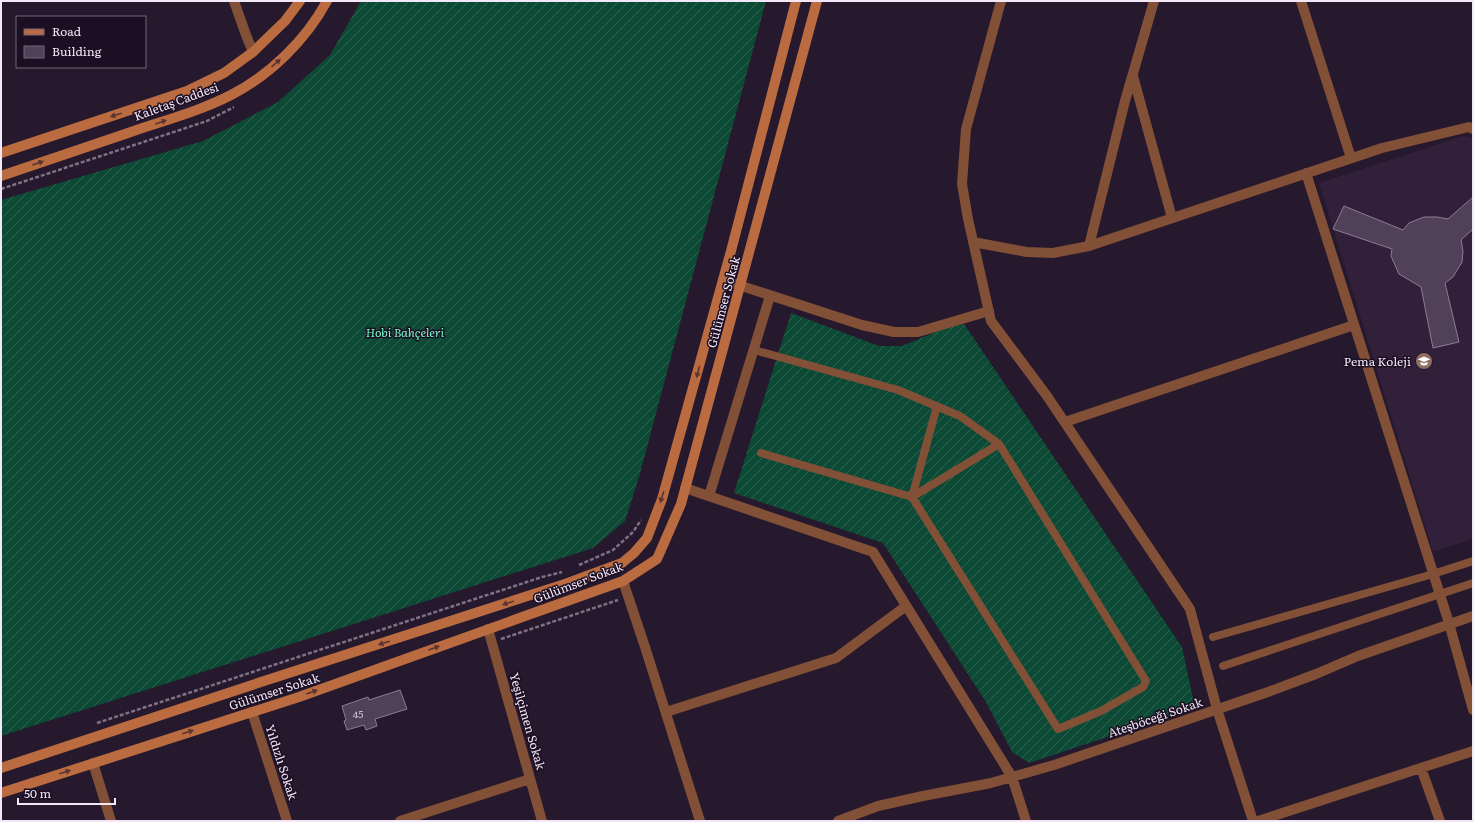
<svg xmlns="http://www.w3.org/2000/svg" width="1474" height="822" font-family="Literata,serif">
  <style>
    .built { fill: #321f3a }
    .garden { fill: url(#garden-furrows) }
    .building { fill: #504058; stroke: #8e7c97 }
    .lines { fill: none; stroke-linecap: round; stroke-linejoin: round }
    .path { stroke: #7f7285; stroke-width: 2.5; stroke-dasharray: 4 2; stroke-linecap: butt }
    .lane { stroke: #815036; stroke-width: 8 }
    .street { stroke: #815036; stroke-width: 10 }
    .secondary { stroke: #ba6b40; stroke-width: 10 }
    .oneway { fill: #5b342f }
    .labels { text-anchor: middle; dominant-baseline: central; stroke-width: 3; stroke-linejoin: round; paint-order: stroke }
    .number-label { font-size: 10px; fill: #cabecf }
    .street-label { font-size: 12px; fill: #f2e8f7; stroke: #1c0f23 }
    .park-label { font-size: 12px; font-style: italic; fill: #75fbc6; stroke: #1c0f23 }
    .poi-label { font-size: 12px; fill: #f2e8f7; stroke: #1c0f23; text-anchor: end }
  </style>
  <defs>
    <pattern id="garden-furrows" width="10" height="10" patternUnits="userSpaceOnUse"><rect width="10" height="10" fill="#0d4a35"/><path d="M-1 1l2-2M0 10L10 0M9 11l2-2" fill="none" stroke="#316453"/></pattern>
  </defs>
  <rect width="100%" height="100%" fill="#26182d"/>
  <path class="built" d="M1463,136L1473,138V539L1433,552L1319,183Z"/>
  <path class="garden" d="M361,1H766L639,477L625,521L593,548L1,736V200L203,141L278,102L330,55Z
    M791,313L879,346H902L962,321L1182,647L1195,708L1029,763L1012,752L986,702L883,543L734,493Z"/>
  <path class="building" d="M1473,197V229L1461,240L1463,251L1462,262L1453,277L1445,283L1459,342L1433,348L1421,287L1399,274L1391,256L1392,249L1333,229L1344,206L1403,230L1409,223L1424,217H1437L1448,219Z
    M400,690L407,709L375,719L377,726L366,730L364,725L347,730L344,721L346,720L342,706L368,697L369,700Z"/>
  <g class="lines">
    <path class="path" d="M1,189L207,121L234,107
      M579,565L613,550L633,532L641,520
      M501,639L618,600
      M97,723L542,577L562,572"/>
    <path class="lane" d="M754,350L898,390L960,416L999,444L1146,681L1143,687L1101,711L1058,729L912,497L761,453
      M937,406L912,497L999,444
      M1213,637L1433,574L1473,561
      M1223,666L1473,583"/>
    <path class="street" d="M234,1L246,35L253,52
      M1001,1L966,129L962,184L968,219L991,321L1047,396L1190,609L1217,709L1253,821
      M1301,1L1351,158
      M1133,76L1172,218
      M1306,173L1449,623L1473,710
      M973,242L1027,252L1053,253L1089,246L1382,148L1469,127L1473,129
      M1089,246L1125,101L1154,1
      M723,280L862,325L894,332H918L989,311
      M1065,422L1354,325
      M685,488L873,552L1012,777L1026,821
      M709,496L770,296
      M623,581L645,647L700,821
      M488,629L542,821
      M252,712L287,821
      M666,712L836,658L906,606
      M93,763L111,821
      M1421,768L1440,821
      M400,821L530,779
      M838,821L878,806L923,796L991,783L1054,765L1268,692L1316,674L1358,656L1473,616
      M1258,821L1473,751"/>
    <path class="secondary" d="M1,153L187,91L224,73L253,52L285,21L300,1
      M1,176C43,162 86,147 128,133C162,121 198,112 231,95C270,75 306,40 327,1
      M1,768L264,681L565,584L622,563L634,553L647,538L662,499L731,251L796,1
      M1,793L299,697L623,581L657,559L681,504L817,1"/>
  </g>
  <defs><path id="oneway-solid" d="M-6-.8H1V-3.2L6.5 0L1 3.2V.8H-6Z"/></defs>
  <g class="oneway">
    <use href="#oneway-solid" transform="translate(276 63) rotate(-41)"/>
    <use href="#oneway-solid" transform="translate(116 115) rotate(162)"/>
    <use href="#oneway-solid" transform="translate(161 122) rotate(-19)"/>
    <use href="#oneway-solid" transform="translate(38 163) rotate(-19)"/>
    <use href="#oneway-solid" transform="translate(698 372) rotate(105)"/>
    <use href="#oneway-solid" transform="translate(662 497) rotate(108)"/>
    <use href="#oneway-solid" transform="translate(508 603) rotate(162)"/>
    <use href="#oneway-solid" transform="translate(384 643) rotate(162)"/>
    <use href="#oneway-solid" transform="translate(434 648) rotate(-20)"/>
    <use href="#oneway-solid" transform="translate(312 692) rotate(-20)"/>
    <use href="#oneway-solid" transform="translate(188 732) rotate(-18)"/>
    <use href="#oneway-solid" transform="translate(65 772) rotate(-18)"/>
  </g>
  <defs>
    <g id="school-disc" transform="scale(0.9)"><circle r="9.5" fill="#8d6e63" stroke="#1c0f23"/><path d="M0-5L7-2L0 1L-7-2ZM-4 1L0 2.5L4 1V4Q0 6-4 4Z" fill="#fff"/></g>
  </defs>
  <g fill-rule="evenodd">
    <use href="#school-disc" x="1424" y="361"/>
  </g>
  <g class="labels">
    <g class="number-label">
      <text x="358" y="713">45</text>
    </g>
    <g class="street-label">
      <text transform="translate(176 101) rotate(-20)">Kaletaş Caddesi</text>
      <text transform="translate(723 302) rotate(-75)">Gülümser Sokak</text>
      <text transform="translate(578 582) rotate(-21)">Gülümser Sokak</text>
      <text transform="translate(274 691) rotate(-18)">Gülümser Sokak</text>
      <text transform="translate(1155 717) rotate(-19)">Ateşböceği Sokak</text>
      <text transform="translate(528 721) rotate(74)">Yeşilçimen Sokak</text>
      <text transform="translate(282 762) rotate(72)">Yıldızlı Sokak</text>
    </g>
    <g class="park-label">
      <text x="405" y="332">Hobi Bahçeleri</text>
    </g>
    <g class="poi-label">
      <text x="1411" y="361">Pema Koleji</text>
    </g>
  </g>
  <rect width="1474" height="822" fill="none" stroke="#f2e8f7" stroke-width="4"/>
  <rect x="16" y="16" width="130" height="52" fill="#1c0f23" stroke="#726678"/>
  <rect x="24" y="29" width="20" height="6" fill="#ba6b40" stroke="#726678"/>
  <text x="52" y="36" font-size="12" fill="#f2e8f7">Road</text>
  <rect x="24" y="46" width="20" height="12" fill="#504058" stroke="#726678"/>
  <text x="52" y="56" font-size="12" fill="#f2e8f7">Building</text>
  <path d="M18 798v6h97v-6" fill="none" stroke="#f2e8f7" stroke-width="2"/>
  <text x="24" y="798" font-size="12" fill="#f2e8f7" stroke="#1c0f23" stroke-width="3" paint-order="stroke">50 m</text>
</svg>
